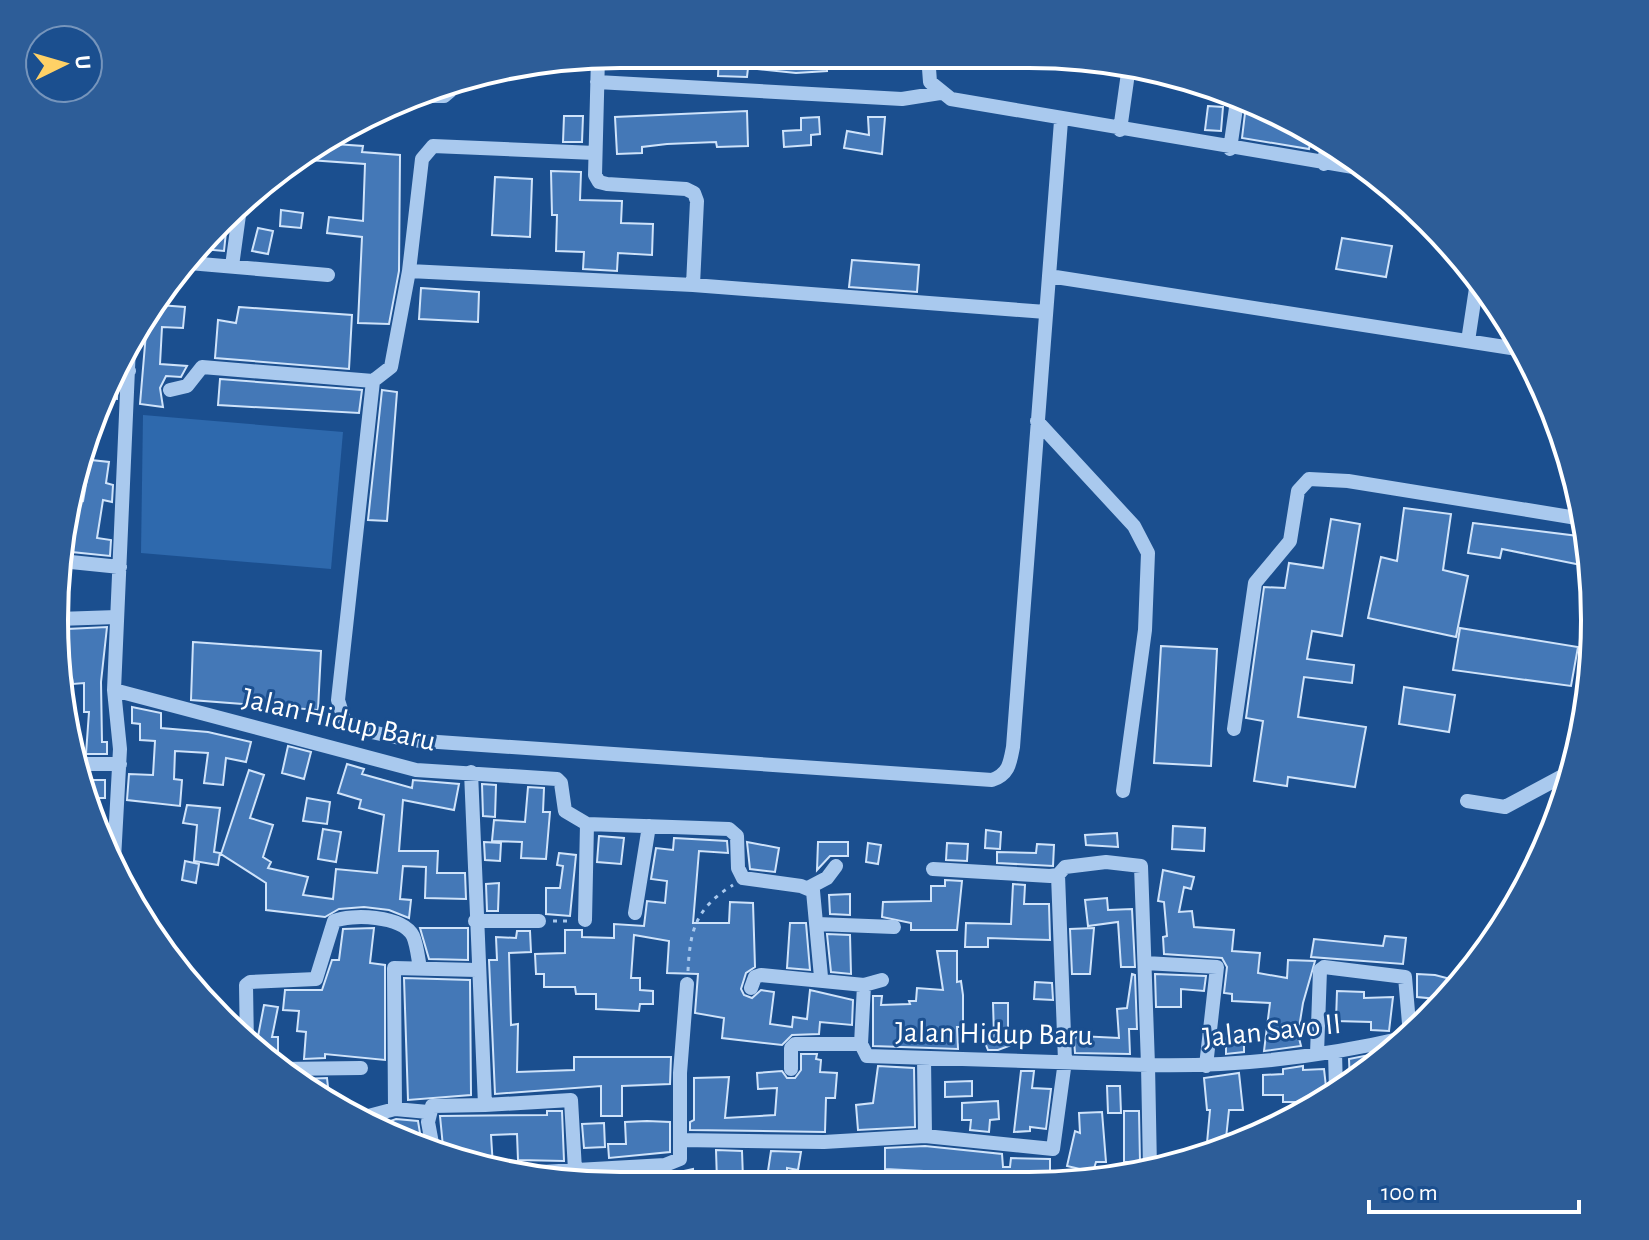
<svg xmlns="http://www.w3.org/2000/svg" width="1649" height="1240" font-family="'Alegreya Sans',sans-serif">
  <style>
    .green { fill: #2e69ad }
    .building { fill: #4478b7; stroke: #cfe3fa; stroke-width: 2 }
    .lines { fill: none; stroke-linecap: round; stroke-linejoin: round }
    .path { stroke: #a9c9ee; stroke-width: 3; stroke-dasharray: 4 6; stroke-linecap: butt }
    .minor { stroke: #a9c9ee; stroke-width: 14 }
    .labels { text-anchor: middle; dominant-baseline: central; stroke-width: 6; stroke-linejoin: round; paint-order: stroke }
    .street-label { font-size: 30px; fill: #fff; stroke: #1b4f8f }
    .rim { fill: none; stroke: #fff; stroke-width: 4 }
  </style>
  <rect width="100%" height="100%" fill="#1b4f8f"/>
  <path class="green" d="M143,415L343,432L331,569L141,553Z"/>
  <path class="building" d="M616,54H685V68L616,66Z
    M719,54L826,55L827,71L796,73L748,68L747,77L718,76Z
    M1246,105L1312,135L1309,149L1242,138Z
    M1208,106L1223,107L1221,131L1205,130Z
    M747,111L748,146L717,147L716,142L667,144L642,147V153L617,154L615,117Z
    M564,116H583L582,142H563Z
    M819,117L820,134L811,135V145L784,147L783,131L801,130V118Z
    M868,117H885L882,154L844,148L847,131L869,135Z
    M320,143L363,146L362,152L400,155L399,271L389,324L358,323L362,237L327,233L329,217L363,221L365,164L309,160V151Z
    M551,171L581,172L580,200L622,201L621,223L653,224L652,255L618,253L617,271L583,269L584,252L556,251L557,215H552Z
    M495,177L532,179L530,237L492,235Z
    M281,210L303,213L301,228L280,226Z
    M228,213L224,251L203,249L204,242Z
    M258,228L273,231L268,254L252,251Z
    M1342,238L1392,246L1386,277L1336,269Z
    M852,260L919,265L917,292L849,287Z
    M421,288L479,292L478,322L419,319Z
    M159,305L185,307L183,328L162,327L160,364L187,366L181,377L166,376L160,388L163,407L140,404L147,321Z
    M239,307L352,315L349,369L215,358L218,320L236,323Z
    M110,378L118,380L117,399L103,398Z
    M220,379L362,390L359,413L218,405Z
    M382,390L397,392L387,521L368,520Z
    M82,459L109,462L106,483L113,485L112,502L103,500L97,538L111,540L110,556L62,551L71,499L83,501L87,479L76,477Z
    M1404,508L1451,514L1443,570L1468,576L1456,637L1368,618L1381,557L1397,561Z
    M1331,519L1360,524L1342,636L1312,631L1307,659L1354,665L1352,683L1304,677L1298,717L1366,727L1355,787L1288,777L1287,786L1254,781L1263,721L1246,718L1264,587L1285,588L1289,563L1323,568Z
    M1473,523L1586,537V566L1502,549L1500,558L1468,553Z
    M107,627L101,682L102,742H107V754H86L89,712H84V683L73,684L72,678H60L56,651L68,650L67,629Z
    M1460,628L1578,647L1571,686L1453,670Z
    M193,642L321,651L318,710L191,700Z
    M1161,646L1217,649L1211,766L1154,763Z
    M1404,687L1455,695L1449,732L1399,724Z
    M132,707L161,713V728L208,732L251,742L246,762L226,758L223,785L204,783L208,753L175,751L174,779L182,780L180,806L127,800L129,774L153,775L155,741L140,740V724L132,723Z
    M288,746L311,752L304,779L282,773Z
    M347,764L364,769L362,774L412,788L413,780L459,784L454,810L403,800L399,851H438L437,873H465L466,899L425,898L426,867L403,866L400,899L411,900L409,918L389,910L364,907L339,909L325,917L266,910V883L221,854L249,770L264,775L250,818L273,825L263,857L271,862L268,868L308,877L303,895L333,899L336,869L377,873L384,815L359,808L361,800L338,793Z
    M80,780H105V798H83Z
    M482,784L496,785L495,817L483,816Z
    M528,787L544,788L543,812H550L546,859L521,858L522,842L492,841L494,820L525,822Z
    M307,798L330,802L327,824L303,821Z
    M187,805L220,808L214,852L220,853L218,865L194,861L197,825L183,823Z
    M1173,826L1205,828L1204,851L1172,849Z
    M323,829L341,832L336,862L318,859Z
    M986,830L1001,832L1000,849L985,848Z
    M1117,833L1118,847L1086,845L1085,835Z
    M599,836L624,838L621,864L597,862Z
    M674,838L727,841L728,853L699,851L693,923H729L730,902L753,903L755,967L746,973L741,989L744,995L752,998L761,990L774,992L770,1024L792,1027L793,1017L807,1019L810,990L853,1000L852,1025L820,1022L819,1034L792,1035L782,1045L722,1038L724,1018L695,1013L698,974L667,973L669,941L634,935L631,978H640V990L653,991V1004H640L639,1011L596,1009V994H576L575,987H544V974H536L535,954L565,953V930H582V937L614,938V924L644,926L647,901L665,903L667,881L651,879L656,848L673,850Z
    M484,842L501,843L500,861L485,860Z
    M747,842L779,848L775,872L750,869Z
    M818,842H848V856H830L817,870Z
    M868,843L881,845L878,864L866,862Z
    M947,843L968,844L967,861L946,860Z
    M1037,844L1054,845L1053,866L997,863V852L1036,853Z
    M559,853L576,855L570,916L546,914V888H560L563,866L557,865Z
    M185,861L199,864L196,883L182,880Z
    M1163,870L1194,877L1191,889L1184,887L1179,912L1192,911L1194,927L1234,930L1232,951L1260,953L1258,973L1287,978L1288,960L1315,961L1303,1003L1298,1034L1301,1046L1264,1051L1270,1003L1232,1001V994L1224,993L1227,967L1222,958L1164,954L1163,937L1167,936L1164,902L1158,901Z
    M945,880L962,881L957,930H911V923L882,917L883,902L931,901V886H945Z
    M499,883L498,911H487L486,884Z
    M1013,884L1025,885L1024,904H1049L1050,940L988,938V947H965L966,923L1011,924Z
    M850,894V915L830,914L829,895Z
    M1107,898L1108,910L1132,909L1135,967H1121L1118,922L1088,926L1085,900Z
    M790,923H806L810,970L787,968Z
    M374,928L370,963L385,965V1060L325,1054V1058L304,1059L306,1032L297,1031L299,1011L283,1010L285,990H322L332,960H339L343,929Z
    M420,928H468V960L429,959Z
    M1094,928L1090,974H1072L1070,929Z
    M517,931H530L531,952L509,953L511,1025L518,1024L517,1072L574,1070V1057H671L670,1084L622,1086V1116H601V1086L495,1094L489,960H497L496,937L516,938Z
    M827,934L850,935L851,974L831,972Z
    M1385,936L1406,938L1403,964L1311,957L1314,939L1383,946Z
    M937,951H957V982L961,981L963,995V1027H957L958,1049L873,1046V996H882L881,1005L910,1004L909,1001H916L917,988L943,990Z
    M1132,974L1135,975L1137,1029H1129L1130,1054L1075,1053L1074,1039L1079,1036L1119,1038L1117,1009L1127,1008Z
    M1155,974L1206,976L1204,991L1181,989V1007H1156Z
    M1417,974L1435,975L1462,982L1434,1013L1437,999L1417,997Z
    M404,978L470,980L471,1095L408,1100Z
    M1035,982L1052,983L1053,1000L1034,999Z
    M1337,991L1364,992V998L1393,997L1389,1031L1371,1030V1022L1336,1021Z
    M993,1003H1008V1032H1004L1009,1046L998,1050H988L984,1040L994,1036Z
    M264,1005L278,1007L272,1037H278V1060L272,1063L255,1052Z
    M1226,1035H1244V1052L1226,1054Z
    M1384,1052H1391L1373,1069L1350,1083L1349,1059Z
    M801,1054H817L816,1059L821,1060L820,1072L837,1073L835,1098H826L825,1132L690,1130V1122L694,1120V1078L729,1077L725,1118L775,1115L777,1088L758,1089L757,1073L782,1071L787,1078H795L801,1070Z
    M878,1066L914,1068L915,1127L858,1130L856,1105L873,1103Z
    M1303,1066V1070L1324,1069L1327,1096L1317,1102H1283V1095H1263V1075L1283,1074V1069Z
    M1021,1071H1034L1032,1088L1051,1089L1046,1129L1030,1127V1131L1014,1132Z
    M1239,1073L1243,1110H1229L1225,1148L1206,1154L1210,1110H1207L1204,1078Z
    M327,1078L330,1105L301,1085V1079Z
    M972,1081V1096L945,1097V1082Z
    M1107,1086H1120L1121,1113H1108Z
    M998,1101L999,1119L990,1120L989,1132L970,1130L971,1120H962V1103Z
    M547,1111H562L564,1161L518,1160L517,1134L491,1135L493,1167L477,1164L476,1158L444,1157L440,1116L547,1115Z
    M1124,1111H1139L1140,1162H1124Z
    M1102,1112L1106,1162H1096L1093,1172L1067,1166L1075,1131L1080,1133L1079,1113Z
    M396,1119L418,1121L420,1133L406,1134V1141L373,1127Z
    M647,1121L670,1122V1152L609,1158L608,1144H626L625,1122Z
    M604,1123L605,1147L584,1148L582,1124Z
    M925,1146L1002,1154L1003,1167H1010L1011,1158L1050,1159V1181L923,1182V1171L885,1169V1148Z
    M716,1150L742,1151L743,1179L717,1181Z
    M771,1151L801,1152L798,1170L787,1168V1183H751L752,1171H768Z
    M693,1169L694,1184H671L670,1174Z"/>
  <g class="lines">
    <path class="path" d="M553,921H573
      M688,971C690,929 696,908 733,885"/>
    <path class="minor" d="M928,55L930,82L951,99L1365,169
      M598,57L595,175L599,182L607,184L686,189L694,193L697,201L693,285
      M597,82L902,99L940,93
      M418,96H444L450,91V83
      M1061,121L1049,276L1524,350
      M1120,130L1129,66
      M1230,149L1237,101
      M595,153L433,146L422,159L409,271L391,367L373,381L338,700L344,719L362,730L409,740L992,780C1009,774 1010,763 1013,747L1049,276
      M1324,164L1327,142
      M189,263L328,275
      M232,266L239,215
      M409,271L693,285L1046,312
      M1468,341L1478,275
      M113,369L129,371
      M170,390L187,386L202,367L373,381
      M1037,421L1134,526L1148,553L1145,630L1123,791
      M61,561L120,567
      M58,619L117,617
      M114,690L416,770L557,779L561,783L565,811L587,824L729,829L737,836L738,868L743,878L801,886L813,891L821,977L823,981L864,985L861,1044L867,1056L1148,1065L1150,1169
      M1585,716L1591,676
      M1234,729L1255,583L1290,541L1298,491L1309,479L1348,481L1583,519
      M77,764H120
      M1467,801L1505,807L1572,771
      M114,859L120,749L114,690L129,346
      M933,869L1050,876L1058,875L1065,867L1106,862L1141,866L1148,1065C1236,1067 1322,1057 1408,1037
      M808,888L827,878L836,866
      M635,913L649,826
      M585,920L587,824
      M475,921H539
      M817,924L894,927
      M1145,963L1217,967L1206,1066
      M864,985L882,980
      M751,988L755,977L761,975L823,981
      M247,1046L246,985L250,982L316,979L334,921C351,914 402,915 413,936C417,945 418,958 420,968
      M1335,1052L1336,1091
      M1317,1054L1320,970L1324,967L1405,977L1410,1035
      M924,1058L925,1136
      M280,1069L361,1068
      M791,1069V1048L795,1044H861
      M485,1105L571,1100L575,1170
      M395,1109L394,968L477,970
      M357,1119L395,1109L428,1112
      M681,1140L824,1142L925,1136L1053,1149L1065,1061L1058,875
      M434,1154L428,1122L432,1106L485,1105L471,772
      M1149,1165L1166,1164
      M524,1173L665,1165L680,1159V1073L687,984"/>
  </g>
  <g class="labels">
    <g class="street-label">
      <text transform="translate(339 720) rotate(13)">Jalan Hidup Baru</text>
      <text transform="translate(1272 1031) rotate(-6)">Jalan Savo II</text>
      <text transform="translate(994 1034) rotate(1)">Jalan Hidup Baru</text>
    </g>
  </g>
  <path d="M0 0H1649V1240H0ZM620 68H1029A552 552 0 0 1 1581 620V620A552 552 0 0 1 1029 1172H620A552 552 0 0 1 68 620V620A552 552 0 0 1 620 68Z" fill="#2d5d98" fill-rule="evenodd"/>
  <path class="rim" d="M620 68H1029A552 552 0 0 1 1581 620V620A552 552 0 0 1 1029 1172H620A552 552 0 0 1 68 620V620A552 552 0 0 1 620 68Z"/>
  <g transform="translate(64 64) rotate(85)"><circle r="38" fill="#1b4f8f" stroke="#7695bc" stroke-width="2"/>
  <path d="M0-6L14 30L0 20L-14 30Z" fill="#ffd166"/>
  <text y="-12" font-size="22" font-weight="bold" text-anchor="middle" fill="#ffffff">U</text>
  </g>
  <path d="M1369 1200v12h210v-12" fill="none" stroke="#ffffff" stroke-width="4"/>
  <text x="1381" y="1200" font-size="24" fill="#ffffff" stroke="#1b4f8f" stroke-width="6" paint-order="stroke">100 m</text>
</svg>
